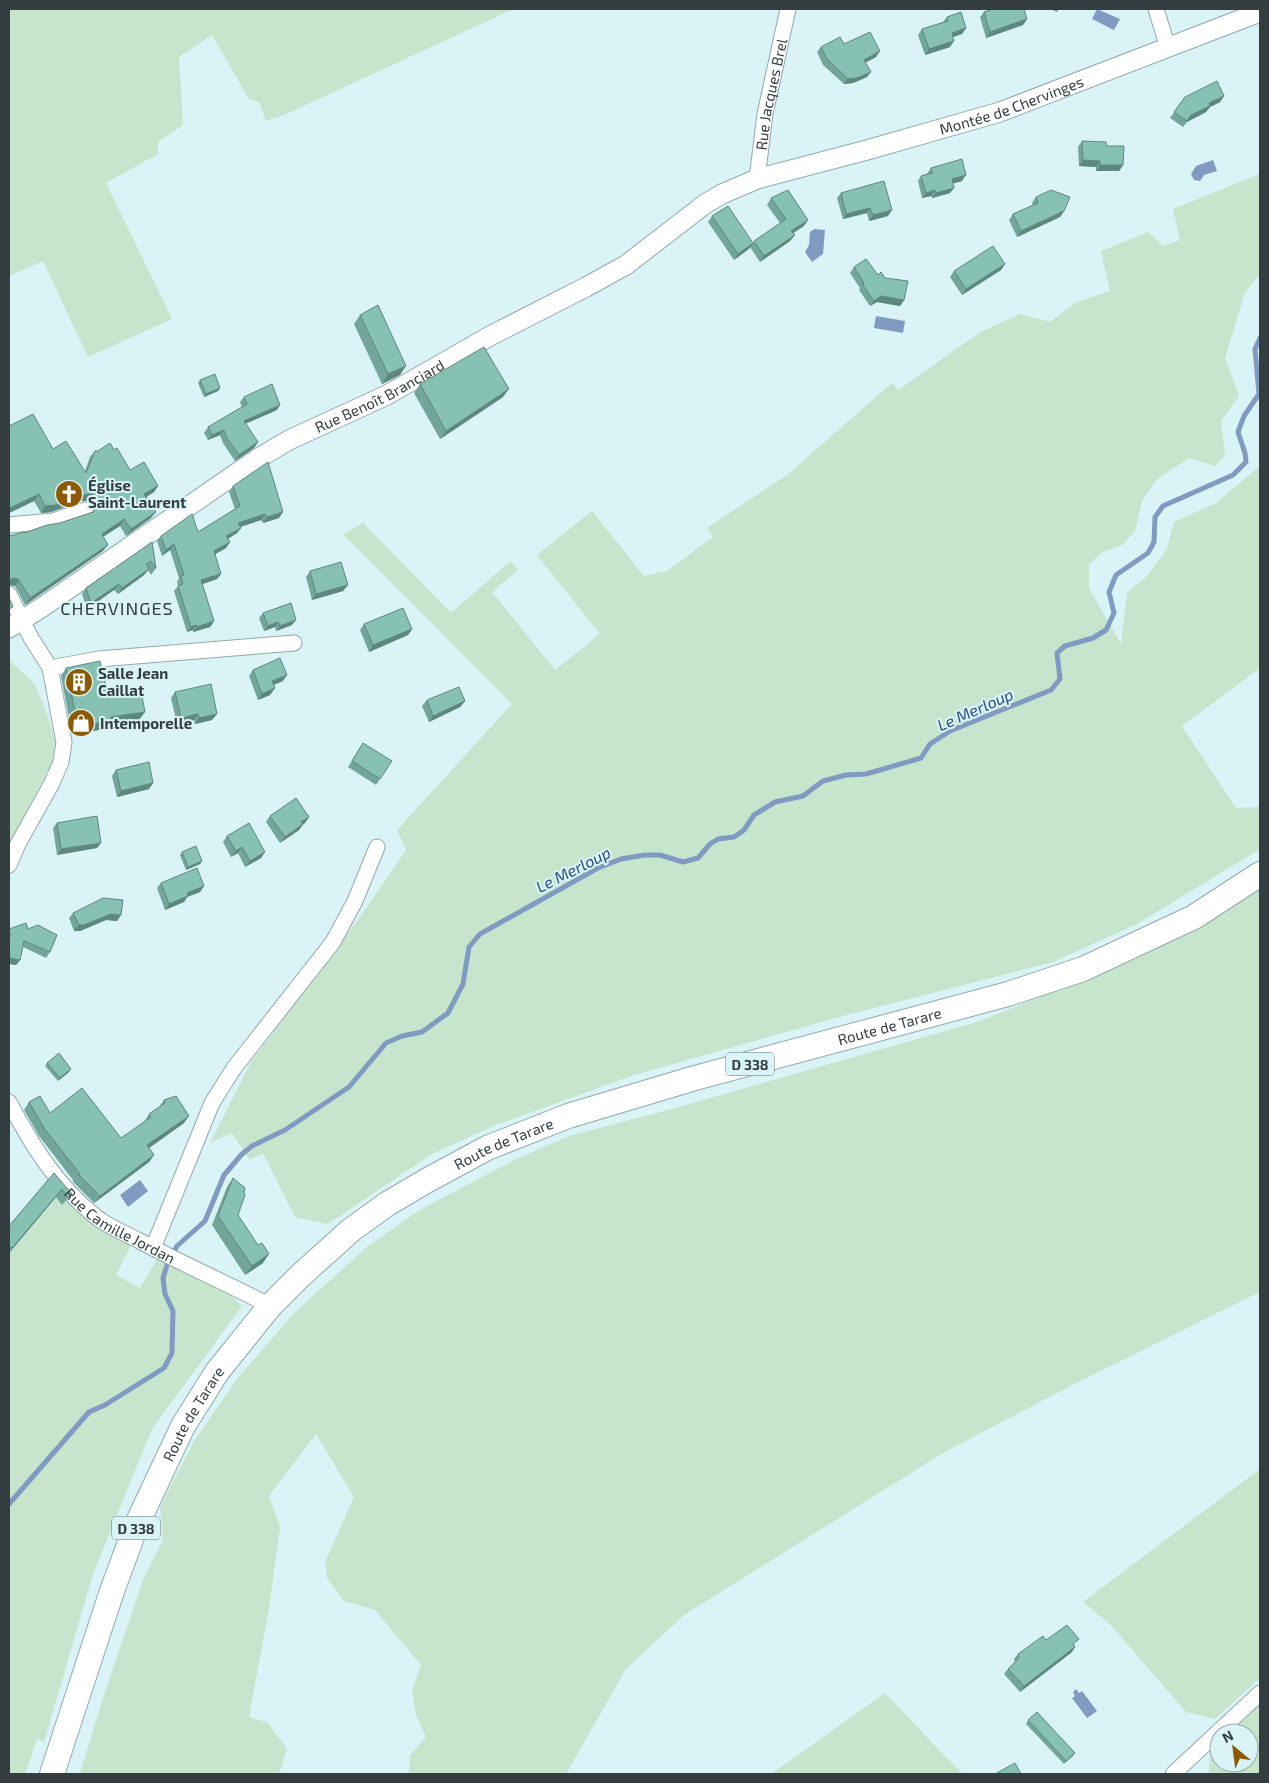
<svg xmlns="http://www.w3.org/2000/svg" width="1269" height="1783" font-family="'Exo 2',sans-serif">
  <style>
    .green { fill: #c6e5cc }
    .water { fill: #819ac1 }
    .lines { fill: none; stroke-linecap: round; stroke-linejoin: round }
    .stream { stroke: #819ac1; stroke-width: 5 }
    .minor-casing { stroke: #91a9ac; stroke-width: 17 }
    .tertiary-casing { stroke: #91a9ac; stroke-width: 21 }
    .primary-casing { stroke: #91a9ac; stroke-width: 26 }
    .minor { stroke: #fff; stroke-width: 15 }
    .tertiary { stroke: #fff; stroke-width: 19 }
    .primary { stroke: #fff; stroke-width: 24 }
    .wall { fill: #73a69a }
    .shaded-wall { fill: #5e877d }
    .building { fill: #86c1b3; stroke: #5e877d }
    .labels { text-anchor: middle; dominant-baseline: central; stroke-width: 4; stroke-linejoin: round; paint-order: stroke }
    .shield { fill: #d9f3f6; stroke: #667477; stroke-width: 1 }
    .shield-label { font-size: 14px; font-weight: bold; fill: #343e40 }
    .street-label { font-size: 15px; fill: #343e40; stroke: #d9f3f6 }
    .poi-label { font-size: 15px; font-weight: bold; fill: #343e40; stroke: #d9f3f6; text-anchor: start }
    .water-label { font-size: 16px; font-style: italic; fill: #2b4c80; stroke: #d9f3f6 }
    .quarter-label { font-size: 18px; letter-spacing: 1px; fill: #343e40; stroke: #d9f3f6 }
  </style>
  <rect width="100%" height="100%" fill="#d9f3f6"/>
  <path class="green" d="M9,9H513L284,115L266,121L259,102L249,99L212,35L179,57L183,125L158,142V154L106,183L172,319L88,357L43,261L9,276Z
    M1260,174V274L1245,292L1225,358L1239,396L1221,421L1225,455L1215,466L1189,458L1157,479L1142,501L1135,531L1122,545L1101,553L1089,565V588L1121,644L1127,593L1147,576L1167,549L1174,522L1216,503L1260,466V668L1182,726L1236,808L1260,807V849L1137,924L1053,962L839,1017L631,1076L496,1125L432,1154L328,1224L295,1217L263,1153L250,1160L232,1133L210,1143L251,1062L360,917L406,850L397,830L512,704L343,534L363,523L451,613L511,561L518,570L492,592L555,670L600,634L537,555L592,511L644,576L667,571L713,537L707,528L787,475L892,383L898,390L979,333L1020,314L1050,322L1075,303L1110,291L1101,251L1148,232L1163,246L1180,240L1173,209Z
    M9,660L34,683L45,708L56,742L52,763L9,845Z
    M1260,888V1292L1078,1382L943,1453L684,1615L626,1669L566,1774H409L410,1755L426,1737L416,1715L412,1690L421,1665L375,1610L344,1601L327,1578L325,1562L354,1497L316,1434L269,1496L280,1527L269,1608L249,1717L268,1723L287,1749L279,1774H80L103,1698L143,1580L163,1540L160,1507L193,1443L236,1380L294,1313L368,1246L418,1211L514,1160L569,1136L668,1110L977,1022L1138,958L1237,904Z
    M61,1191L85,1217L131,1245L116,1275L140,1288L158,1258L228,1293L242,1306L152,1429L93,1574L44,1742L37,1739L25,1774H9V1253Z
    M1260,1469V1678L1215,1719L1186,1712L1110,1624L1083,1602Z
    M885,1693L962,1774H771Z
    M1260,1705V1774H1209L1210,1748L1219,1740V1763H1249V1733H1228Z"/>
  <path class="water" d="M1097,9L1120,19L1114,30L1092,19Z
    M1213,160L1217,171L1204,175L1200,181L1194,180L1191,174L1196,166Z
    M814,229L825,230L823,254L812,262L805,252L809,245L810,232Z
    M876,316L905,321L903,333L874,328Z
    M140,1180L148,1191L128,1207L120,1195Z
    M1076,1689L1079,1693L1082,1691L1097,1711L1087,1718L1072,1698L1075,1696L1073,1692Z"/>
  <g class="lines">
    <path class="stream" d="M9,1504L89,1412L105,1405L164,1368L172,1353L173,1311L165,1294L163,1278L168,1262L177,1246L205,1221L224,1175L242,1154L252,1146L285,1130L349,1087L386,1043L402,1036L422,1032L448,1013L463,984L469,947L480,934L598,868L621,859L645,855H660L683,862L698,858L710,844L718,839L734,837L744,830L754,815L775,802L803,796L823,781L846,775L866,774L921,758L930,744L950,731L1051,690L1060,679L1057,653L1065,646L1093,638L1106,630L1114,613L1109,592L1116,575L1148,553L1154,542L1155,517L1163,506L1233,475L1246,462L1245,453L1238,432L1244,416L1259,394L1255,349L1260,338"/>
    <g class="minor-casing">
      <g id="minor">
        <path d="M1156,9L1168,48"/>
        <path id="s1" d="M757,179L765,114L788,9"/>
        <path d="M9,525L53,521L85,510"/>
        <path d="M9,594L30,636L50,668L64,742L61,762L52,783L18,844L9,865"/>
        <path d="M50,668L99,659L294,643"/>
        <path id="s2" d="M9,1102C31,1144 57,1186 95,1216C107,1226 124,1233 138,1240C182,1264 227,1283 270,1306"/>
        <path d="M153,1248L212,1103L234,1068L333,942L355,901L377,847"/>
        <path d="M1173,1774L1260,1693"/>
      </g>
    </g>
    <g class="tertiary-casing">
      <g id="tertiary">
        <path id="s3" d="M9,628L41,608L257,459L289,440L387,395L490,336L586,287L626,265L705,204L722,194L757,179L867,150L1000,112L1260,12"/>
      </g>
    </g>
    <g class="primary-casing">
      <g id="primary">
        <path id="s4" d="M52,1774L112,1591L136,1526L183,1426L217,1372L270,1306L300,1276L351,1230L387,1204L426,1181L487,1148L568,1116L695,1078L1008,994L1083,969L1194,917L1260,874"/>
      </g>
    </g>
    <use href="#minor" class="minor"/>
    <use href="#tertiary" class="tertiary"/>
    <use href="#primary" class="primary"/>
  </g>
  <path class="wall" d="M1050,9H1059L1057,12Z
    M984,12L1027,19L1023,25L986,38L980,17Z
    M947,17L966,28L962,34L953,37L950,47L925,55L918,35L922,29L943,22Z
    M844,44L876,57L866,62L867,77L853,83L844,84L823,65L817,52L821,47Z
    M1224,96L1220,102L1210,107L1206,112L1187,122L1183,127L1170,118L1185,97Z
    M1082,141L1107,146L1123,165L1119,171H1096V167L1079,166L1078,147Z
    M931,168L962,181L953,183L950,193L932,198L931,196L922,198L918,181L921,176L927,174Z
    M841,193L888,216L869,221L867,213L843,219L837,198Z
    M1036,197L1064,211L1060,217L1017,237L1009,220L1013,214L1033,205L1032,203Z
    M771,198L804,226L793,233L795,235L790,241L760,262L750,247L734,260L708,222L712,216L753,243L780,223L767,205Z
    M1005,264L1001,270L962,295L950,277L954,271Z
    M854,267L885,278L904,300L900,306L877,302L870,306L859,290L860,288L850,273Z
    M360,315L400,375L382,384L354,324Z
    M200,380L220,388L218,391L204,397L198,383Z
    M420,384L503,397L440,439L414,393Z
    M244,397L277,410L245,424L258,442L254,448L235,461L223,443L220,435L208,440L204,433L208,427L242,407L240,402Z
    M9,426L53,449L85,471L90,457L95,451L114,450L130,470L158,486L154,492L146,497L151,518L126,536L120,526L104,536L103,551L25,605L15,586L9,585V536L24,533L60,523L93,512L94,511V507L87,501H82L51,512L41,513L34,501L9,513Z
    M233,486L279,518L263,523L261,520L240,527L241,528L237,533L228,539L230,542L226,548L215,554L221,574L217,579L202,584L214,621L210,627L193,632V630L187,632L174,591L178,586L177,582L179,578L170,550L162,556L157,541L161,536L198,532L235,509L229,492Z
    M152,542L156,568L151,575L148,570L144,575L118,594L114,590L87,609L82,594L86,588Z
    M310,571L348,585L343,591L312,600L306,577Z
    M263,613L292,625L276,631L275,627L264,631L259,618Z
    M364,624L412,629L408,635L369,652L360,630Z
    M66,668L108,696L139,720L109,724L106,729L72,734L61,676Z
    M253,670L283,681L273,685L275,688L270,695L258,700L249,676Z
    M175,692L212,720L195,724L194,720L177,724L171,698Z
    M427,700L465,701L460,707L429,722L422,706Z
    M363,743L380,779L376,785L348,767Z
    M116,770L153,783L149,789L117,797L112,776Z
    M270,816L309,817L299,830L280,843L266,822Z
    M57,823L97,848L57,855L53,828Z
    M227,836L261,858L245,867L238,853L231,857L223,842Z
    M182,852L202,861L200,864L186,870L180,855Z
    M161,883L204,886L200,892L187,897L184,902L165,910L157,888Z
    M73,913L121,915L117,921L106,920L80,931H74L69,918Z
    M9,929H28L50,952L46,958L23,947L20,960L16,965L9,964Z
    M47,1063L69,1072L58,1081L45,1066Z
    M164,1100L184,1123L149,1148L154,1155L149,1162L94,1203L73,1182V1180L39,1136L24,1110L29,1102L50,1113L121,1138L144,1122L149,1114L159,1107Z
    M54,1173L72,1194L62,1205L56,1197L9,1253V1226Z
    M233,1178L238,1215L263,1263L245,1275L212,1225L227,1187Z
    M1046,1640L1075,1645L1072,1652L1020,1692L1004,1674L1008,1669L1015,1662L1014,1659L1018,1654Z
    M1028,1720L1075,1753L1073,1756L1064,1764L1026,1724Z"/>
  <path class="shaded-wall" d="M1027,19L1023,25L986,38L990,32Z
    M966,28L962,34L947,39L952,33Z
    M954,41L950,47L925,55L929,49Z
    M880,51L876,57L861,65L864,60Z
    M871,72L867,77L853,83L844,84L848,79Z
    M1224,96L1220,102L1210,107L1206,112L1187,122L1191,115L1209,103Z
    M1083,160L1100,161L1096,167L1079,166Z
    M1100,165H1123L1119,171H1096Z
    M966,175L962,181L948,185L952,179Z
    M954,188L950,193L932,198L936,193Z
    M935,190L931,196L922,198L926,193Z
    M870,208L867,213L843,219L846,214Z
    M892,210L888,216L869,221L873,215Z
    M1064,211L1060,217L1017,237L1021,231Z
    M808,220L804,226L787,237L791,231Z
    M795,235L790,241L760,262L764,256Z
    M753,243L749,249L734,260L738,254Z
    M1005,264L1001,270L962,295L966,289Z
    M881,296L904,300L900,306L877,302L870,306L874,301Z
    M406,366L400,375L382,384L388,374Z
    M220,388L218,391L204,397L206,394Z
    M509,389L503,397L440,439L446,431Z
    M280,405L277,410L240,426L244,421Z
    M224,430L220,435L208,440L212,435Z
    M258,442L254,448L235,461L239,455Z
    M158,486L154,492L140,501L144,494Z
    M39,494L34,501L9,513V508Z
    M87,494H92L87,501H82L51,512L41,513L45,506Z
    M156,512L151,518L126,536L131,529Z
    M283,512L279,518L263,523L267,517Z
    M265,514L261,520L234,529L238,523Z
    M124,519L120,526L98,540L102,534Z
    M241,528L237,533L222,542L226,536Z
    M230,542L226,548L210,557L214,551Z
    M174,544L170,550L162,556L166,550Z
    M108,545L103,551L25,605L30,598Z
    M149,569L144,575L118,594L122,588Z
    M221,574L217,579L197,586L201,580Z
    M14,578L19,580L15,586L9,585V580Z
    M119,584L114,590L87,609L91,603Z
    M348,585L343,591L312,600L316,594Z
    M296,620L292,625L276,631L280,626Z
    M214,621L210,627L193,632L197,627Z
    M278,622L275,627L264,631L268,626Z
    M197,625L193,630L187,632L191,627Z
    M412,629L408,635L369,652L373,645Z
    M287,675L283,681L268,687L272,681Z
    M275,688L270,695L258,700L262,694Z
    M465,701L460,707L429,722L433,716Z
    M145,712L139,720L109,724L106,729L72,734L78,726L111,717Z
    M198,714L194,720L177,724L181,718Z
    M217,714L212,720L195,724L199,718Z
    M153,783L149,789L117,797L121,791Z
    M309,817L305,823L297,828L301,822Z
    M303,824L299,830L280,843L285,837Z
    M101,843L97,848L57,855L61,849Z
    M242,847L238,853L231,857L236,851Z
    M265,852L261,858L245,867L250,861Z
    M202,861L200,864L186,870L188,867Z
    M204,886L200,892L187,897L184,902L165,910L169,904L187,893Z
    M111,914L121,915L117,921L106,920L80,931H74L79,925Z
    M9,958L20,960L16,965L9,964Z
    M71,1069L69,1072L58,1081L60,1078Z
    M189,1116L184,1123L142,1153L147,1145Z
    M154,1155L149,1162L94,1203L100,1196Z
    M62,1189L56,1197L9,1253L12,1248Z
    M269,1254L263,1263L245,1275L252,1266Z
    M1075,1647L1072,1652L1020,1692L1024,1686Z"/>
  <path class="building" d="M993,9H1024L1027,19L990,32L984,12Z
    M961,12L966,28L952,33L954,41L929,49L922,29L948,21L947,17Z
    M870,32L880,51L864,60L871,72L857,78L848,79L827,59L821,47L840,37L844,44Z
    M1217,81L1224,96L1209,103L1210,106L1191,115L1187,121L1174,112L1185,97Z
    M1082,141L1106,142L1107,146H1124L1123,165H1100V161L1083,160Z
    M962,159L966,175L952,179L954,188L936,193L935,190L926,193L921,176L932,173L931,168Z
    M884,181L892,210L873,215L870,208L846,214L841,193Z
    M788,190L808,220L791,231L795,235L764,256L754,241L786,219L771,198Z
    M1051,190L1070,197L1064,211L1021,231L1013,214L1038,203L1036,197Z
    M728,206L753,243L738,254L712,216Z
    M993,246L1005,264L966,289L954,271Z
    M866,259L878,275L881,272L885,278L908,281L904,300L881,296L874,301L863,285L864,283L854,267Z
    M378,305L406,366L388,374L360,315Z
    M484,347L509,389L446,431L420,384Z
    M215,374L220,388L206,394L200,380Z
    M272,384L280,405L244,421L258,442L239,455L227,438L224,430L212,435L208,427L247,404L244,397Z
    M33,414L53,449L66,441L86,473L95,451H98L110,443L114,450L117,448L130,470L144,462L158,486L144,494L156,512L131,529L124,519L102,534L108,545L30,598L19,580L14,578L9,580V536L24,532V533L47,525L60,523L93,512L99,506L98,500L92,494H87L56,505L45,506L39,494L12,507L9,508V426Z
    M268,462L283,512L267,517L265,514L238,523L241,528L226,536L230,542L214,551L221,574L201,580L214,621L197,627V625L191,627L178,586L183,584L181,576L184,575L174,544L166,550L161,536L192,514L198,532L240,506L233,486Z
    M152,542L156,568L151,561L146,564L149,569L122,588L119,584L91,603L86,588Z
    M341,562L348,585L316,594L310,571Z
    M9,597L13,607L9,609Z
    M291,603L296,620L280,626L278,622L268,626L263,613Z
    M403,608L412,629L373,645L364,624Z
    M280,658L287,675L272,681L275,688L262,694L253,670Z
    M100,661L108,696L141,691L145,712L111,717V721L78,726L66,668Z
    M211,684L217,714L199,718L198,714L181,718L175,692Z
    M459,687L465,701L433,716L427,700Z
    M363,743L392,761L380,779L352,761Z
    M149,762L153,783L121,791L116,770Z
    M296,798L309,817L301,822L303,824L285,837L270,816Z
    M97,816L101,843L61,849L57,823Z
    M249,823L265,852L250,861L242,847L236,851L227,836Z
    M196,846L202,861L188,867L182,852Z
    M197,868L204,886L187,893L188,896L169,904L161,883Z
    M103,898L123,900L121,915L111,914L84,925H79L73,913Z
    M26,923L28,929L38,925L57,935L50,952L24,941L20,960L9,958V941L10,935L9,929Z
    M59,1053L71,1069L60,1078L47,1063Z
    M82,1088L121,1138L151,1117L149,1114L165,1103L164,1100L176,1096L189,1116L147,1145L154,1155L100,1196L78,1174H80L44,1128L29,1102L40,1096L50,1113Z
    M54,1173L72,1194L68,1197L62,1189L12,1248L9,1246V1226Z
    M233,1178L245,1188L244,1193L245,1195L238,1215L258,1245L262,1243L269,1254L252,1266L218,1216Z
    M1067,1625L1079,1639L1073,1644L1075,1647L1024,1686L1008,1669L1019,1658L1018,1654L1043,1636L1046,1640Z
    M1037,1712L1075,1753L1066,1761L1028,1720Z
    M1015,1763L1021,1774H995Z"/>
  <defs>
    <g id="church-disc" transform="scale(1.4375)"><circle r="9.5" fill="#8c5904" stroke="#d9f3f6"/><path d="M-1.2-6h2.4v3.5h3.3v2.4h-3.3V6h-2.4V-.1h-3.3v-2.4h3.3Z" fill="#fff"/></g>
    <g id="building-disc" transform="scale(1.4375)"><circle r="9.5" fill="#8c5904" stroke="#d9f3f6"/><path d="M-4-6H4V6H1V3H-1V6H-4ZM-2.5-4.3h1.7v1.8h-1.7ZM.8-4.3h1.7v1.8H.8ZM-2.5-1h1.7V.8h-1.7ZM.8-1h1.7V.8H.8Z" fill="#fff"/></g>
    <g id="shop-disc" transform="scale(1.4375)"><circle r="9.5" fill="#8c5904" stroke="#d9f3f6"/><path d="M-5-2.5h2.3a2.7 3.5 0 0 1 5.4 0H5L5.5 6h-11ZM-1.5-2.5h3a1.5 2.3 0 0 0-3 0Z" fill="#fff"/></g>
  </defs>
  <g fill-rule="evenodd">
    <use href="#church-disc" x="69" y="494"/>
    <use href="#building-disc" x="79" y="682"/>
    <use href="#shop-disc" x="81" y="723"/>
  </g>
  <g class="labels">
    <g class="shield">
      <rect x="726" y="1052.5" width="48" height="23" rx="4"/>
      <rect x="112" y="1516.5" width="48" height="23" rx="4"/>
    </g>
    <g class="shield-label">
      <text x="750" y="1064">D 338</text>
      <text x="136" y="1528">D 338</text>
    </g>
    <g class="street-label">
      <text stroke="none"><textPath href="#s1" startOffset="86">Rue Jacques Brel</textPath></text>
      <text stroke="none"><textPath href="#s3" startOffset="1140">Montée de Chervinges</textPath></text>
      <text stroke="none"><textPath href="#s3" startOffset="438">Rue Benoît Branciard</textPath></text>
      <text stroke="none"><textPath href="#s4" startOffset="1212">Route de Tarare</textPath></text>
      <text stroke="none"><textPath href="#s4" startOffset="808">Route de Tarare</textPath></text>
      <text stroke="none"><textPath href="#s2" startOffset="170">Rue Camille Jordan</textPath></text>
      <text stroke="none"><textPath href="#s4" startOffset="388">Route de Tarare</textPath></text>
    </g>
    <g class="poi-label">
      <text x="88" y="485">Église<tspan x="88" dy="17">Saint-Laurent</tspan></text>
      <text x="98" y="673">Salle Jean<tspan x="98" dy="17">Caillat</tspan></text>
      <text x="100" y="723">Intemporelle</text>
    </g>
    <g class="water-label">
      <text transform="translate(975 709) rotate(-24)">Le Merloup</text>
      <text transform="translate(573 869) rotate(-27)">Le Merloup</text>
    </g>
    <g class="quarter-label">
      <text x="117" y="608">CHERVINGES</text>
    </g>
  </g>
  <rect width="1269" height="1783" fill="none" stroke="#343e40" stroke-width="20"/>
  <g transform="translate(1234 1748) rotate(331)"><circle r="24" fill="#d9f3f6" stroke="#97abad"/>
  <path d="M0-4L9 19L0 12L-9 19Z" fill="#8c5904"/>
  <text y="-8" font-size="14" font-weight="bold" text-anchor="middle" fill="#343e40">N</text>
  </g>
</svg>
